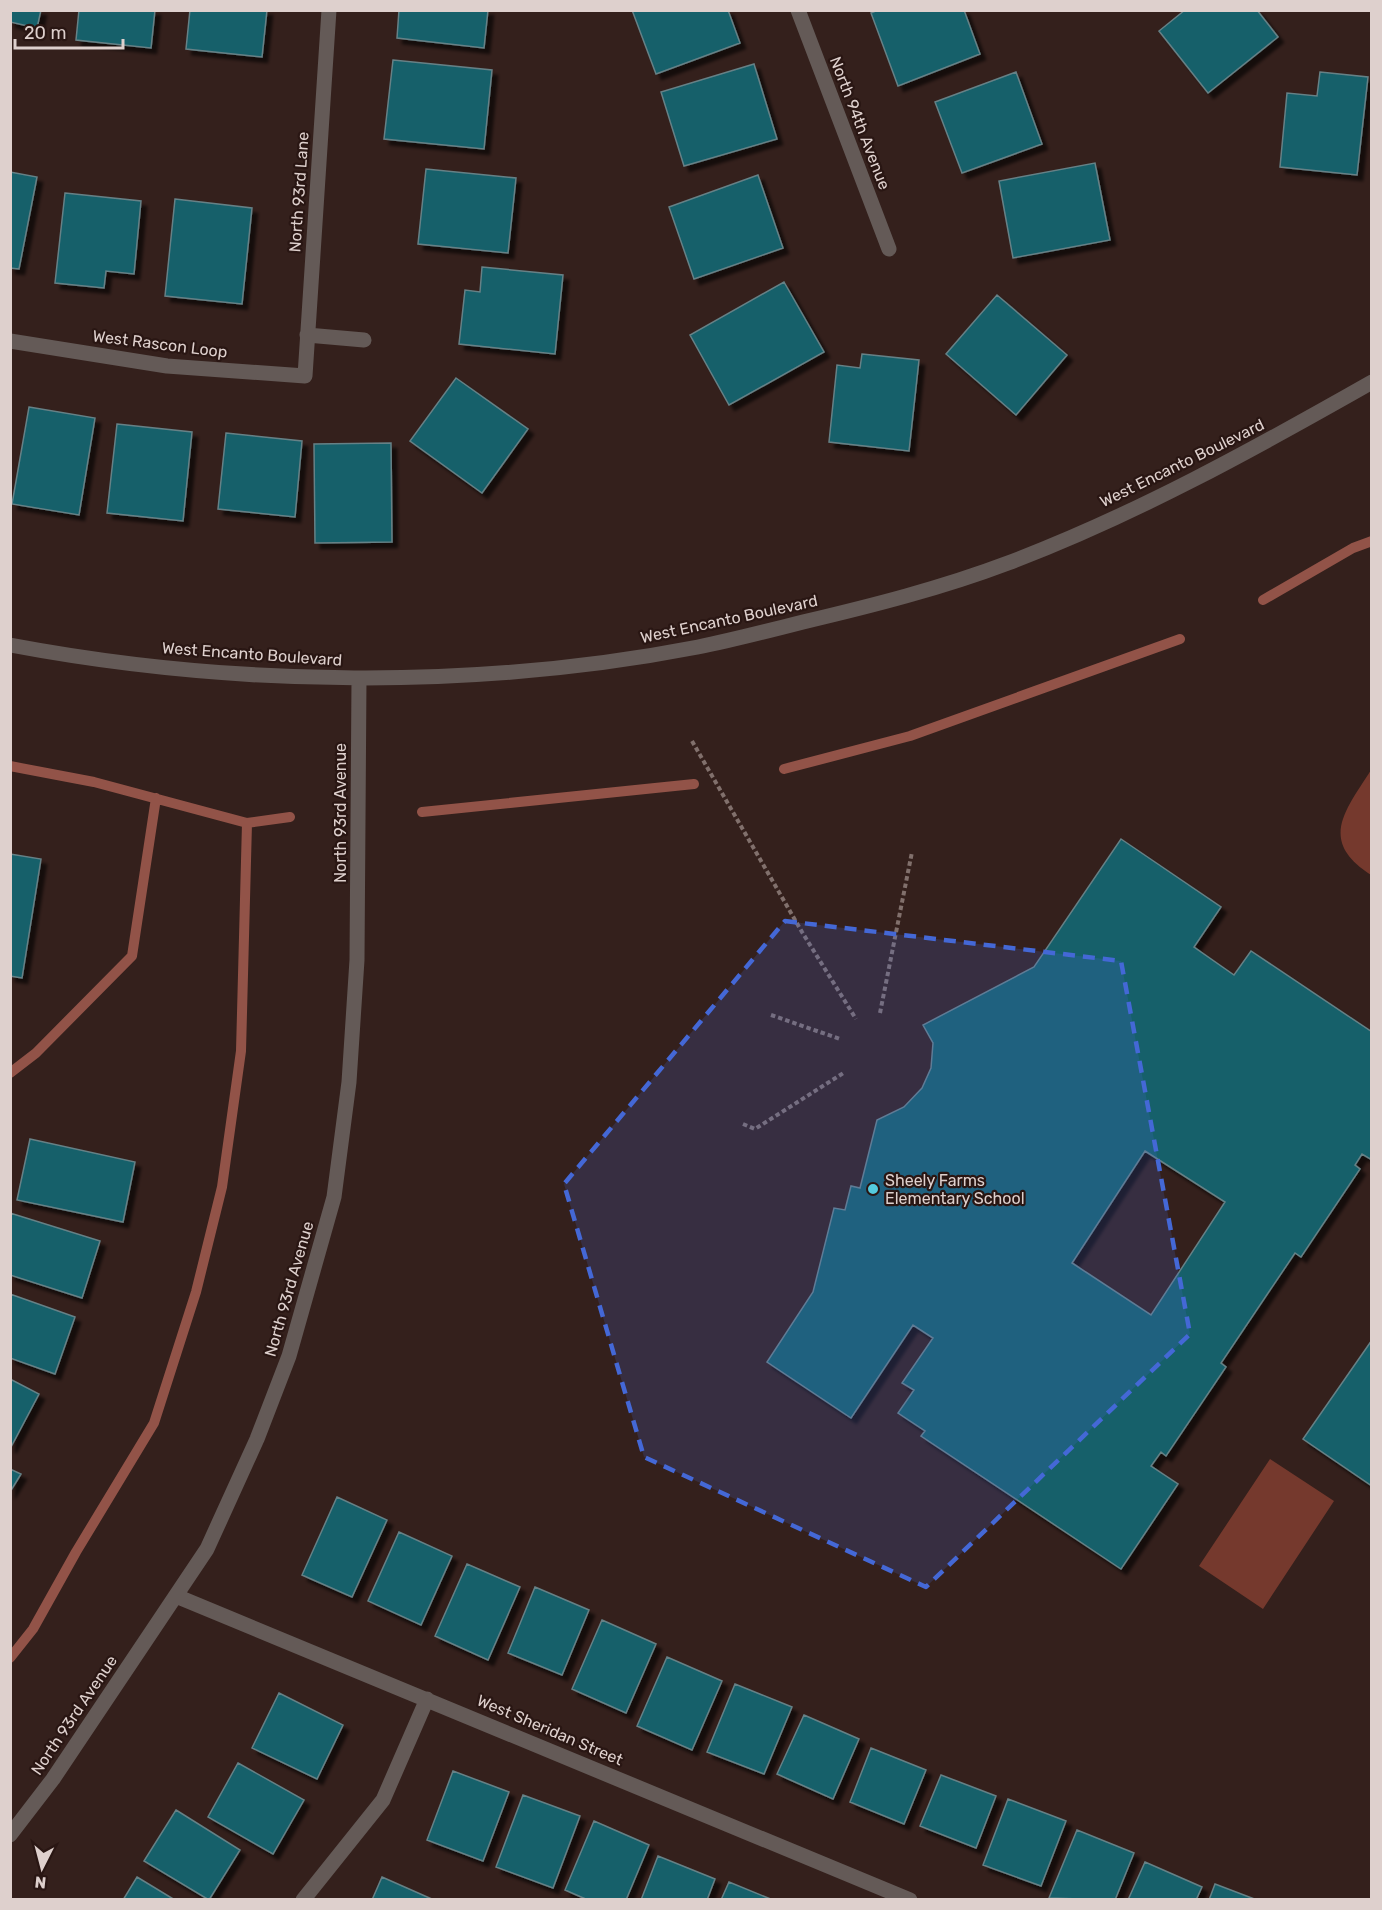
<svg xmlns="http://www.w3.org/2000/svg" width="1382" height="1910" font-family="Rubik,sans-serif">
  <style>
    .green { fill: #75392d }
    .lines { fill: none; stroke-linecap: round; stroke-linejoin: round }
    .stream { stroke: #925348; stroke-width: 10 }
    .building { fill: #13606b; stroke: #668186; stroke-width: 1.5; fill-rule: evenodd; filter: url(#shadow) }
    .path { stroke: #81706c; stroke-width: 4; stroke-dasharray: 4.5 3; stroke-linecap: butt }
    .minor { stroke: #645a57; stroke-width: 15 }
    .marked { fill: #4468d6; fill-opacity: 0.2; stroke: #4468d6; stroke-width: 4.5; stroke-dasharray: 12 8; stroke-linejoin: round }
    .poi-dot { fill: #54cadd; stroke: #291613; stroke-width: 2 }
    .labels { text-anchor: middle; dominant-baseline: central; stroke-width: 4.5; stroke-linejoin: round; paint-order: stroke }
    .street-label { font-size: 16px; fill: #ded0cd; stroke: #291613 }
    .poi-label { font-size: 16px; fill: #ded0cd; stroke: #291613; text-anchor: start }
  </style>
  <defs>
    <filter id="shadow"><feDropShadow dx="5.5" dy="5.5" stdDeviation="1.5" flood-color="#0009"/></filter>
  </defs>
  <rect width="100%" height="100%" fill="#34201c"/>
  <path class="green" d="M1371,770V875C1318,841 1345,811 1371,770Z
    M1270,1459L1334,1501L1263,1609L1199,1566Z"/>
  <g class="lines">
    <path class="stream" d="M1263,600L1353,548L1372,541
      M10,766L94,782L247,823L290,817
      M784,769L910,736L1180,639
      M422,812L694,784
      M10,1073L36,1053L132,956L156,798
      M10,1658L33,1629L76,1552L154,1423L196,1292L222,1187L241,1051L247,823"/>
  </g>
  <path class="building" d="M10,10H41L37,28L10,22Z
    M79,10H155L151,48L76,40Z
    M190,10H267L262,57L186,49Z
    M399,10H488L484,48L397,38Z
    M632,10H728L740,43L656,74Z
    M878,10H964L980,54L898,86L871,13Z
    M1185,10H1257L1278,37L1208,93L1159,31Z
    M393,60L492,70L484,149L384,139Z
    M754,64L777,139L684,166L661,92Z
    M1016,72L1042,144L962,173L935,102Z
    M1320,72L1368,77L1357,175L1280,167L1287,93L1317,96Z
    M1095,163L1110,240L1013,258L999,181Z
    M426,169L516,178L508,253L418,244Z
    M10,172L37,177L19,269L10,268Z
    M758,175L783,248L694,279L669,207Z
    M65,193L141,201L134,274L106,271L104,288L55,283Z
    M175,199L252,208L242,304L165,296Z
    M482,267L563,275L555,354L459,344L465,290L480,292Z
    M784,282L824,352L729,405L690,335Z
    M997,295L1067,355L1016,415L946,354Z
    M862,354L919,360L909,451L829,442L837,365L860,368Z
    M456,378L528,429L482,493L410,441Z
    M29,407L95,418L79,515L12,504Z
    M117,424L192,432L183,521L107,513Z
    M226,433L302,441L295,517L218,509Z
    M391,443L392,542L315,543L314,444Z
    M1121,839L1221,907L1194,947L1234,975L1251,951L1372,1032V1160L1362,1154L1355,1165L1360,1169L1301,1257L1295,1253L1221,1363L1226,1367L1166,1456L1161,1452L1151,1466L1178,1484L1121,1569L921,1436L925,1431L898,1413L914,1390L902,1383L933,1338L913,1325L851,1418L767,1362L813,1292L834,1208L845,1210L851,1186L860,1188L877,1120L904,1107L922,1088L931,1068L933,1043L923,1025L1034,967ZM1145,1151L1225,1202L1151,1315L1072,1263Z
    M10,854L41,859L22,978L10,976Z
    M30,1139L135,1162L123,1222L17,1200Z
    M10,1213L100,1241L82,1298L10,1275Z
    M10,1294L75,1317L55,1374L10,1358Z
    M1372,1340V1486L1303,1439Z
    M10,1379L39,1394L11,1447H10Z
    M10,1469L21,1474L10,1492Z
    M337,1497L387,1520L352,1597L302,1575Z
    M399,1532L452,1556L421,1625L368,1601Z
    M467,1564L520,1587L488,1660L435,1636Z
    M535,1587L589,1610L562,1675L508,1653Z
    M602,1620L656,1644L626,1713L572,1689Z
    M667,1657L722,1681L692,1750L637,1726Z
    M735,1684L792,1707L764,1774L707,1752Z
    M279,1693L343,1725L317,1779L252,1748Z
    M804,1715L859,1739L833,1799L777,1774Z
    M871,1748L926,1770L904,1824L850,1802Z
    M238,1763L304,1800L273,1854L208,1817Z
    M453,1771L509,1792L483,1861L427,1840Z
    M941,1775L996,1796L976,1848L920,1826Z
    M523,1795L580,1816L553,1888L496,1867Z
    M1008,1799L1066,1821L1041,1886L983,1865Z
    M176,1810L240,1850L209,1900L144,1861Z
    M594,1821L649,1845L626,1900H588L565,1890Z
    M1077,1830L1134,1853L1115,1900L1049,1898Z
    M658,1856L715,1879L707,1900H641Z
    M1145,1862L1202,1887L1196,1900H1128Z
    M137,1877L175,1900H123Z
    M382,1877L434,1900H372Z
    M729,1882L773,1900H721Z
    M1215,1884L1257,1900H1209Z"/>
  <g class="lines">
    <path class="path" d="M692,741L802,932L856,1019
      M880,1013L912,852
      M771,1015L840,1039
      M743,1124L755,1129L845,1072"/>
    <path class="minor" d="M798,10L889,249
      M307,335L364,340
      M10,341L167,366L305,376L329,10
      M10,645C233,687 476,690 698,647C733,640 768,631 803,622C871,606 942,588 1008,563C1135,515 1254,449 1372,382
      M176,1596L910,1900
      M10,1835L53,1779L207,1549L257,1439L289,1356L334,1197L349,1082L357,960L359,679
      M303,1900L383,1800L427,1699"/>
  </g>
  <path class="marked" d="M785,921L1121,961L1190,1334L926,1587L644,1457L564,1184Z"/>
  <circle class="poi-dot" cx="873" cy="1189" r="6"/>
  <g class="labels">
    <g class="street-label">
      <text transform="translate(860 123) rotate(69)">North 94th Avenue</text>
      <text transform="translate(299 192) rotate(-86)">North 93rd Lane</text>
      <text transform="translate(160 344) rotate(7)">West Rascon Loop</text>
      <text transform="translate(1182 463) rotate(-26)">West Encanto Boulevard</text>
      <text transform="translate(729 619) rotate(-12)">West Encanto Boulevard</text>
      <text transform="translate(252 654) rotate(4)">West Encanto Boulevard</text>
      <text transform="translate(340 813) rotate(-90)">North 93rd Avenue</text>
      <text transform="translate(289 1289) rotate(-74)">North 93rd Avenue</text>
      <text transform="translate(74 1715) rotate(-56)">North 93rd Avenue</text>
      <text transform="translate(550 1730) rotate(23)">West Sheridan Street</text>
    </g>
    <g class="poi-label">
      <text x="885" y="1180">Sheely Farms<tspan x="885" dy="18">Elementary School</tspan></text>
    </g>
  </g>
  <rect width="1382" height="1910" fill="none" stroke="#ded0cd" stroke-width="24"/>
  <g transform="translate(42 1868) rotate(186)" stroke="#291613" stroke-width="4.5" paint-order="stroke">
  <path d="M0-4.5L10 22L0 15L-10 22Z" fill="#ded0cd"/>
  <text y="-9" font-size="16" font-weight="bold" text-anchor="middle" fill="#ded0cd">N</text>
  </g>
  <path d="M15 39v9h108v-9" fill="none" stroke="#ded0cd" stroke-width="3"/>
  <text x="24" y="39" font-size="18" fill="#ded0cd" stroke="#291613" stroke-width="4.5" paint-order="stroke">20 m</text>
</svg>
